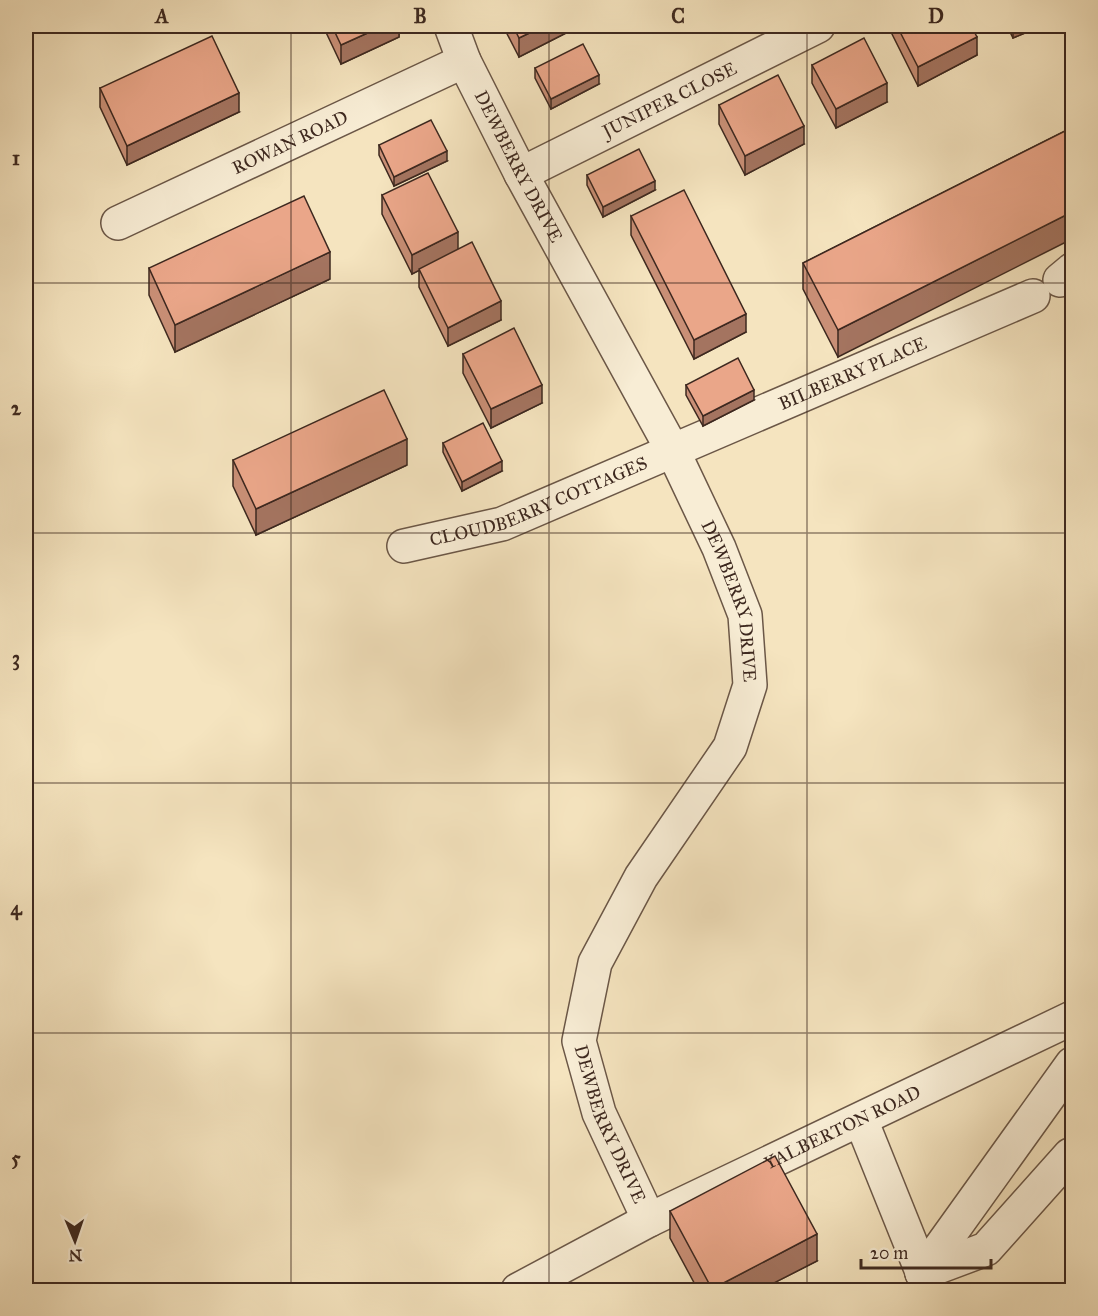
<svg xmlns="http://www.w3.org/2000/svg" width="1098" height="1316" font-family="'IM FELL Great Primer',serif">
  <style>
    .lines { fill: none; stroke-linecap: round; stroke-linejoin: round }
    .minor-casing { stroke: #6b5747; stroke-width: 36 }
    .minor { stroke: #f8edd5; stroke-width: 33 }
    .wall { fill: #c98f76; stroke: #3d281f; stroke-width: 1.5 }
    .shaded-wall { fill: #a47460; stroke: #3d281f; stroke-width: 1.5 }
    .building { fill: #eaa689; stroke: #3d281f; stroke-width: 1.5 }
    .grid { fill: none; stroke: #3d281f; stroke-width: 1.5; stroke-opacity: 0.55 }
    .labels { text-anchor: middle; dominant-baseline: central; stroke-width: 4.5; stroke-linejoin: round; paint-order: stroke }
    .street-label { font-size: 18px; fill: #3d281f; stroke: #f8edd5 }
    .neatline { fill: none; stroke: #3d281f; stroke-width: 2 }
    .grid-label { font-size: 20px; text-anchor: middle; font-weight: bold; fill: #3d281f }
  </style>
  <rect width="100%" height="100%" fill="#f5e4bf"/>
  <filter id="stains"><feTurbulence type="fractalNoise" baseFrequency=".00333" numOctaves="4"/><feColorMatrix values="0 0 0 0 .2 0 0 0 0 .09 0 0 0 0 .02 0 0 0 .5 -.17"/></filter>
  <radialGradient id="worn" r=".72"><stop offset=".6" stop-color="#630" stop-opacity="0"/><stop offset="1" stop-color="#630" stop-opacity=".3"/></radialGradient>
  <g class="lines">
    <g class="minor-casing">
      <g id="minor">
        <path id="s1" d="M451,26L464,61L521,174L673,451L719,548L745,615L750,685L730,747L641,877L595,963L579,1041L599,1113L649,1220"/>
        <path id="s2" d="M521,174L818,26"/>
        <path id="s3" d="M118,223L464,61"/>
        <path d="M1060,280L1072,270"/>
        <path id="s4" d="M404,546L502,524L1033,296"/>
        <path d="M861,1120L929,1289"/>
        <path d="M922,1273L1072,1064"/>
        <path d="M922,1273L986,1249L1070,1155"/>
        <path id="s5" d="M518,1290L649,1220L1072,1018"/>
      </g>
    </g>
    <use href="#minor" class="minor"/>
  </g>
  <path class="wall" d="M323,26H399V37L341,64Z
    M503,26H568V32L519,57Z
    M892,26H971L977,55L918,86L892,34Z
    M1007,26H1042L1013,38Z
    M812,65L887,102L836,128L812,83Z
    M535,68L599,84L551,109L535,78Z
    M100,88L239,112L127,165L100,107Z
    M719,105L804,144L745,175L719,124Z
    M1071,128L838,357L803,289V263Z
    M379,145L447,161L394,186L379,155Z
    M587,175L655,190L603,217L587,185Z
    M382,195L458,249L501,320L448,346L419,287V270L412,274L382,214Z
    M631,216L746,332L694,359L631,235Z
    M149,268L330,279L175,352L149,295Z
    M463,354L542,403L491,428L463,373Z
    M686,385L754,400L703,426L686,395Z
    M443,443L502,471L462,491L443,452Z
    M233,460L407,465L256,535L233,486Z
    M1071,1185H1072V1221L1071,1204Z
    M670,1211L817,1261L760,1290H698L670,1238Z"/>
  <path class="shaded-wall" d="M383,26H399V37L341,64V45Z
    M544,26H568V32L519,57V38Z
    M1013,26H1042L1013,38Z
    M977,37V55L918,86V67Z
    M599,75V84L551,109V99Z
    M887,83V102L836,128V109Z
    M239,93V112L127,165V146Z
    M804,126V144L745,175V156Z
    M447,151V161L394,186V177Z
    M655,181V190L603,217V207Z
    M1072,212V239L838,357V330Z
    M458,232V251L412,274V255Z
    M330,252V279L175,352V325Z
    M501,301V320L448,346V328Z
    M746,314V332L694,359V340Z
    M542,385V403L491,428V409Z
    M754,390V400L703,426V416Z
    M407,439V465L256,535V509Z
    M502,461V471L462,491V482Z
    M817,1234V1261L760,1290H712V1289Z"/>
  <path class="building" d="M332,26H383L341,45Z
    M513,26H544L519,38Z
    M897,26H971L977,37L918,67Z
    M212,36L239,93L127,146L100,88Z
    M864,38L887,83L836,109L812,65Z
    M583,44L599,75L551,99L535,68Z
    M778,75L804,126L745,156L719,105Z
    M431,120L447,151L394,177L379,145Z
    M1071,128L1072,132V212L838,330L803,263Z
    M639,149L655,181L603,207L587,175Z
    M428,173L458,232L412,255L382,195Z
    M684,190L746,314L694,340L631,216Z
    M304,196L330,252L175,325L149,268Z
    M472,242L501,301L448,328L419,269Z
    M514,328L542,385L491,409L463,354Z
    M738,358L754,390L703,416L686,385Z
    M384,390L407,439L256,509L233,460Z
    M483,423L502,461L462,482L443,443Z
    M775,1156L817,1234L712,1289L670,1211Z
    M1071,1185H1072V1202Z
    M1072,1284V1290H1041Z"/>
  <path class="grid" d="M291,26V1290M549,26V1290M807,26V1290M26,283H1072M26,533H1072M26,783H1072M26,1033H1072"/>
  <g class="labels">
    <g class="street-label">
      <text stroke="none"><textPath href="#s2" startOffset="166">JUNIPER CLOSE</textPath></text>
      <text stroke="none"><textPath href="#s3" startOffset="190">ROWAN ROAD</textPath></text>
      <text stroke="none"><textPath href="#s1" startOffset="156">DEWBERRY DRIVE</textPath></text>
      <text stroke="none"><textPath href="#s4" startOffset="482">BILBERRY PLACE</textPath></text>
      <text stroke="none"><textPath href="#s4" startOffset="142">CLOUDBERRY COTTAGES</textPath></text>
      <text stroke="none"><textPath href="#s1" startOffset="642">DEWBERRY DRIVE</textPath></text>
      <text stroke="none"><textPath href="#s1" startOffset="1218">DEWBERRY DRIVE</textPath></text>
      <text stroke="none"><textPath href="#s5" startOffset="363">YALBERTON ROAD</textPath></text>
    </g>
  </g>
  <rect width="1098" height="1316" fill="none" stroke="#f5e4bf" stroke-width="66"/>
  <g transform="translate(75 1241) rotate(178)" stroke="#f8edd5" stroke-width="4.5" paint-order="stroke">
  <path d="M0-4.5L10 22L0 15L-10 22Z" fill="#3d281f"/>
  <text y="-9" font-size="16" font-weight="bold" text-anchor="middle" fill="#3d281f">N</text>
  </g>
  <path d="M861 1259v9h130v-9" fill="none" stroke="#3d281f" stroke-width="3"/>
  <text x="870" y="1259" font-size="18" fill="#3d281f" stroke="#f8edd5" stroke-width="4.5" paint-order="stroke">20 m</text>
  <rect x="33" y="33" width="1032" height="1250" class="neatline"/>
  <g class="grid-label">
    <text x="162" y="23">A</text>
    <text x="420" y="23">B</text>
    <text x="678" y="23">C</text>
    <text x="936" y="23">D</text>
    <text x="16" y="165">1</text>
    <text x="16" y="415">2</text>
    <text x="16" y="665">3</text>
    <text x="16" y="915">4</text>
    <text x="16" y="1165">5</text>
  </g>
  <rect width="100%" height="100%" filter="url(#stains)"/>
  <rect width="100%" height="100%" fill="url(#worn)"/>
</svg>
